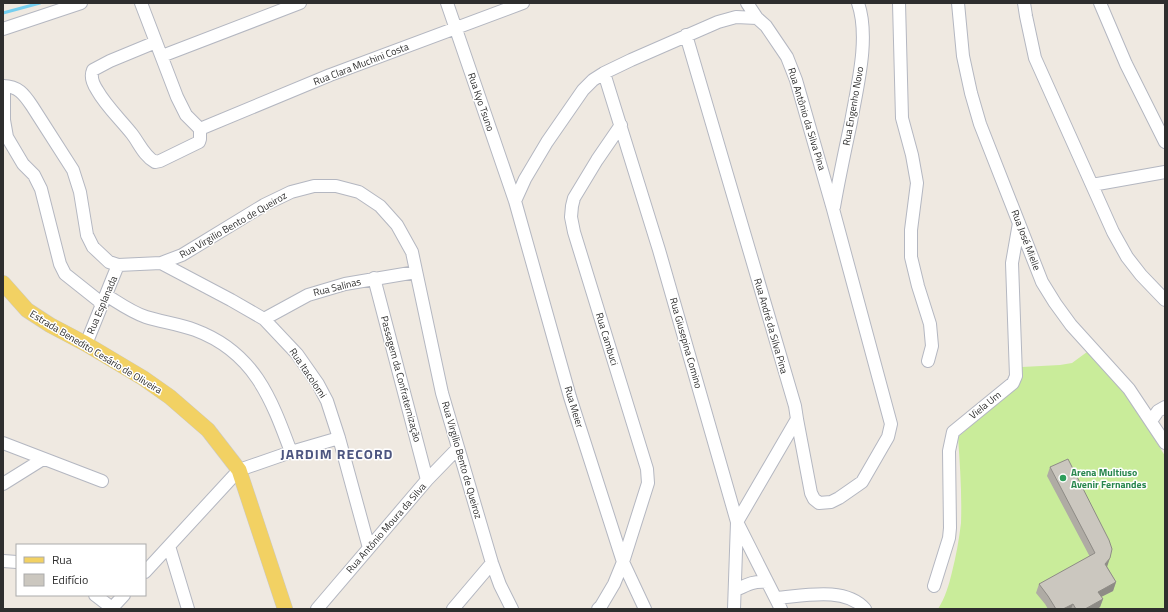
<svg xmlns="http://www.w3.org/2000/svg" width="1168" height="612" font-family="'Titillium Web',sans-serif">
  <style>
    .pitch { fill: #c9ec9a }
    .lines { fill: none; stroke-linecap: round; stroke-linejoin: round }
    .stream { stroke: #75cff0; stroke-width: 3 }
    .minor-casing { stroke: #b4b7c1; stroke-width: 14 }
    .major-casing { stroke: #c9c9c9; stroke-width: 16 }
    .minor { stroke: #fff; stroke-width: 12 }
    .major { stroke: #f2d163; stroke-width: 15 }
    .wall { fill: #afaba4 }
    .shaded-wall { fill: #8e8b86 }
    .building { fill: #cbc7bf; stroke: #8e8b86 }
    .leisure-dot { fill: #2e9e5b; stroke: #fff; stroke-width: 1.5 }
    .labels { text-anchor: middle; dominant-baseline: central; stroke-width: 3; stroke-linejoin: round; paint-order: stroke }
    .street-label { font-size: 10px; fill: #2e2e2e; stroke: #fff }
    .leisure-label { font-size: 10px; font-weight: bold; fill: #27864d; stroke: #fff; text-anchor: start }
    .district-label { font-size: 14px; font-weight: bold; letter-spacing: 1px; fill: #4d5680; stroke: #fff }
  </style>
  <rect width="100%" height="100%" fill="#efe9e1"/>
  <path class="pitch" d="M1087,352L1112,378L1124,393L1137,410L1165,456V609H938C945,598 949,585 952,572C956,556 959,540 961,523C962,494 960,465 958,437L1016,387L1020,382L1022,367L1060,365L1072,363Z"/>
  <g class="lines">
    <path class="stream" d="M3,13L40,3"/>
    <g class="minor-casing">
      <path id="minor" d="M141,3L177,97L186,115L200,129
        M447,3L515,201L570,397L623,562L645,609
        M747,3L757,18
        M899,3L902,118L912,155L917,183L911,230V257L918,286L930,324L932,346L928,361
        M958,3L963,56L971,93L980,124L1042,282L1055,303L1071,325L1129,389L1165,443
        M1024,3L1026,16L1035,58L1113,232L1127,257L1141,275L1165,300
        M1100,3L1126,64L1165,142
        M3,29L81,3
        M686,35L795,406L797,419L737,522L734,609
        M156,42L110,61L93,70C90,77 93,84 97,90C106,106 120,119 132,134C139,143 144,156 155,162L160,161L199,142L200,139V129
        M162,56L300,3
        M604,73L659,250L737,522L781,609
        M3,86C18,86 24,94 32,106L73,170L80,192L87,235L93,247L109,262L118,265L161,263L182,255L264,205L291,192L314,186H336L359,192L380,206L397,225L412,252L442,393L492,563L500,585L512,609
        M4,86V120L7,137L23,164L34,175L41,189L60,264L65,274L99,301L101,306
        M200,129L330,75L523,3
        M1092,185L1165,172
        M515,201L525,179L547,142L583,90L593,80L604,73L631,60L718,22L736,17L757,18L766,26L787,57L796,80L833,209L891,424L888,437L862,482L839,498L831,502L819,503L814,499L811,493L797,419
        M834,207C839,178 845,150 851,122C857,87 870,38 858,3
        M161,263L231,300L264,319L297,354L318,384L327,401L339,438L369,548
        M374,278L427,480
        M106,295C119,303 131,312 146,317C162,322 179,324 195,330C254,352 271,398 291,452
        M264,319L308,295L345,284L416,272
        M86,344L118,265
        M1151,421L1158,411L1165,407
        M3,443L102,481
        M3,484L43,459
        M169,546L188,609
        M3,561L17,562
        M145,572L239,470L291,452L339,438
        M934,586L949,538L950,528L949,451L953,432L1013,383L1016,376L1012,263L1019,223
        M736,590C748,584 753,581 767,582
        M95,595L112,608
        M776,598C803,596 845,586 865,609
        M111,609L124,595
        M317,609L427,480L458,448
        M453,609L492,563
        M598,609L601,606L614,584L623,562L648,483L647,469L574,232L571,217L572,206L574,198L597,160L621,125"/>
    </g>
    <g class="major-casing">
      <path id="major" d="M3,283L27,310L50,325L86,344L143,378L170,397L208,430L239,470L285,609"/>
    </g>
    <use href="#minor" class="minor"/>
    <use href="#major" class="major"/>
  </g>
  <path class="wall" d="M1050,467L1116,582L1113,591L1101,597L1103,599L1100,607L1097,609H1048L1045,604L1036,593L1039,584L1090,557L1047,476Z"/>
  <path class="shaded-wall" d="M1110,558L1107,567L1105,564Z
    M1116,582L1113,591L1095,600L1098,592Z
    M1103,599L1100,607L1097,609H1085Z
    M1073,604L1071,609H1063Z"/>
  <path class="building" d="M1068,459L1109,540L1112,549L1110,558L1105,564L1116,582L1098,592L1103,599L1085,609H1076L1073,604L1063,609H1056L1048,596L1039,584L1095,553L1050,467Z"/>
  <circle class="leisure-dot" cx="1063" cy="478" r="4"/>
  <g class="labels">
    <g class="street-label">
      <text transform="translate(361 64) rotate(-21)">Rua Clara Muchini Costa</text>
      <text transform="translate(481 102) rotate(71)">Rua Kyo Tsuno</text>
      <text transform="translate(853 106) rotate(-80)">Rua Engenho Novo</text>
      <text transform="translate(807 119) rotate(73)">Rua Antônio da Silva Pina</text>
      <text transform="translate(233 225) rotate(-30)">Rua Virgilio Bento de Queiroz</text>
      <text transform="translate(1026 240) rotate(69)">Rua José Mielle</text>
      <text transform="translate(337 287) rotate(-14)">Rua Salinas</text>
      <text transform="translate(102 305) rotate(-67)">Rua Esplanada</text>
      <text transform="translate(771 326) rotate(74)">Rua André da Silva Pina</text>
      <text transform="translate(607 339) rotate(73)">Rua Cambuci</text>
      <text transform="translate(686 343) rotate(74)">Rua Giusepina Comino</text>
      <text transform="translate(96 352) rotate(31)">Estrada Benedito Cesário de Oliveira</text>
      <text transform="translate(308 373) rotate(56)">Rua Itacolomi</text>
      <text transform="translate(401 379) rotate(75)">Passagem da Confraternização</text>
      <text transform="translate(985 405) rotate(-39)">Viela Um</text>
      <text transform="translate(574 407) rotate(73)">Rua Meier</text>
      <text transform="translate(462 460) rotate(74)">Rua Virgilio Bento de Queiroz</text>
      <text transform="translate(386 528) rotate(-49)">Rua Antônio Moura da Silva</text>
    </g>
    <g class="leisure-label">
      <text x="1071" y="472">Arena Multiuso<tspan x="1071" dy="12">Avenir Fernandes</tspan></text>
    </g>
    <g class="district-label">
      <text x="337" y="453">JARDIM RECORD</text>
    </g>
  </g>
  <rect width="1168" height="612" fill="none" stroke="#2e2e2e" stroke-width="8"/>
  <rect x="16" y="544" width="130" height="52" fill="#ffffff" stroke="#ababab"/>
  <rect x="24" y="557" width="20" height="6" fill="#f2d163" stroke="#ababab"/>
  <text x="52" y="564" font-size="12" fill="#2e2e2e">Rua</text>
  <rect x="24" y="574" width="20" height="12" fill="#cbc7bf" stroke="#ababab"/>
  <text x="52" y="584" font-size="12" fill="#2e2e2e">Edifício</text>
</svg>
